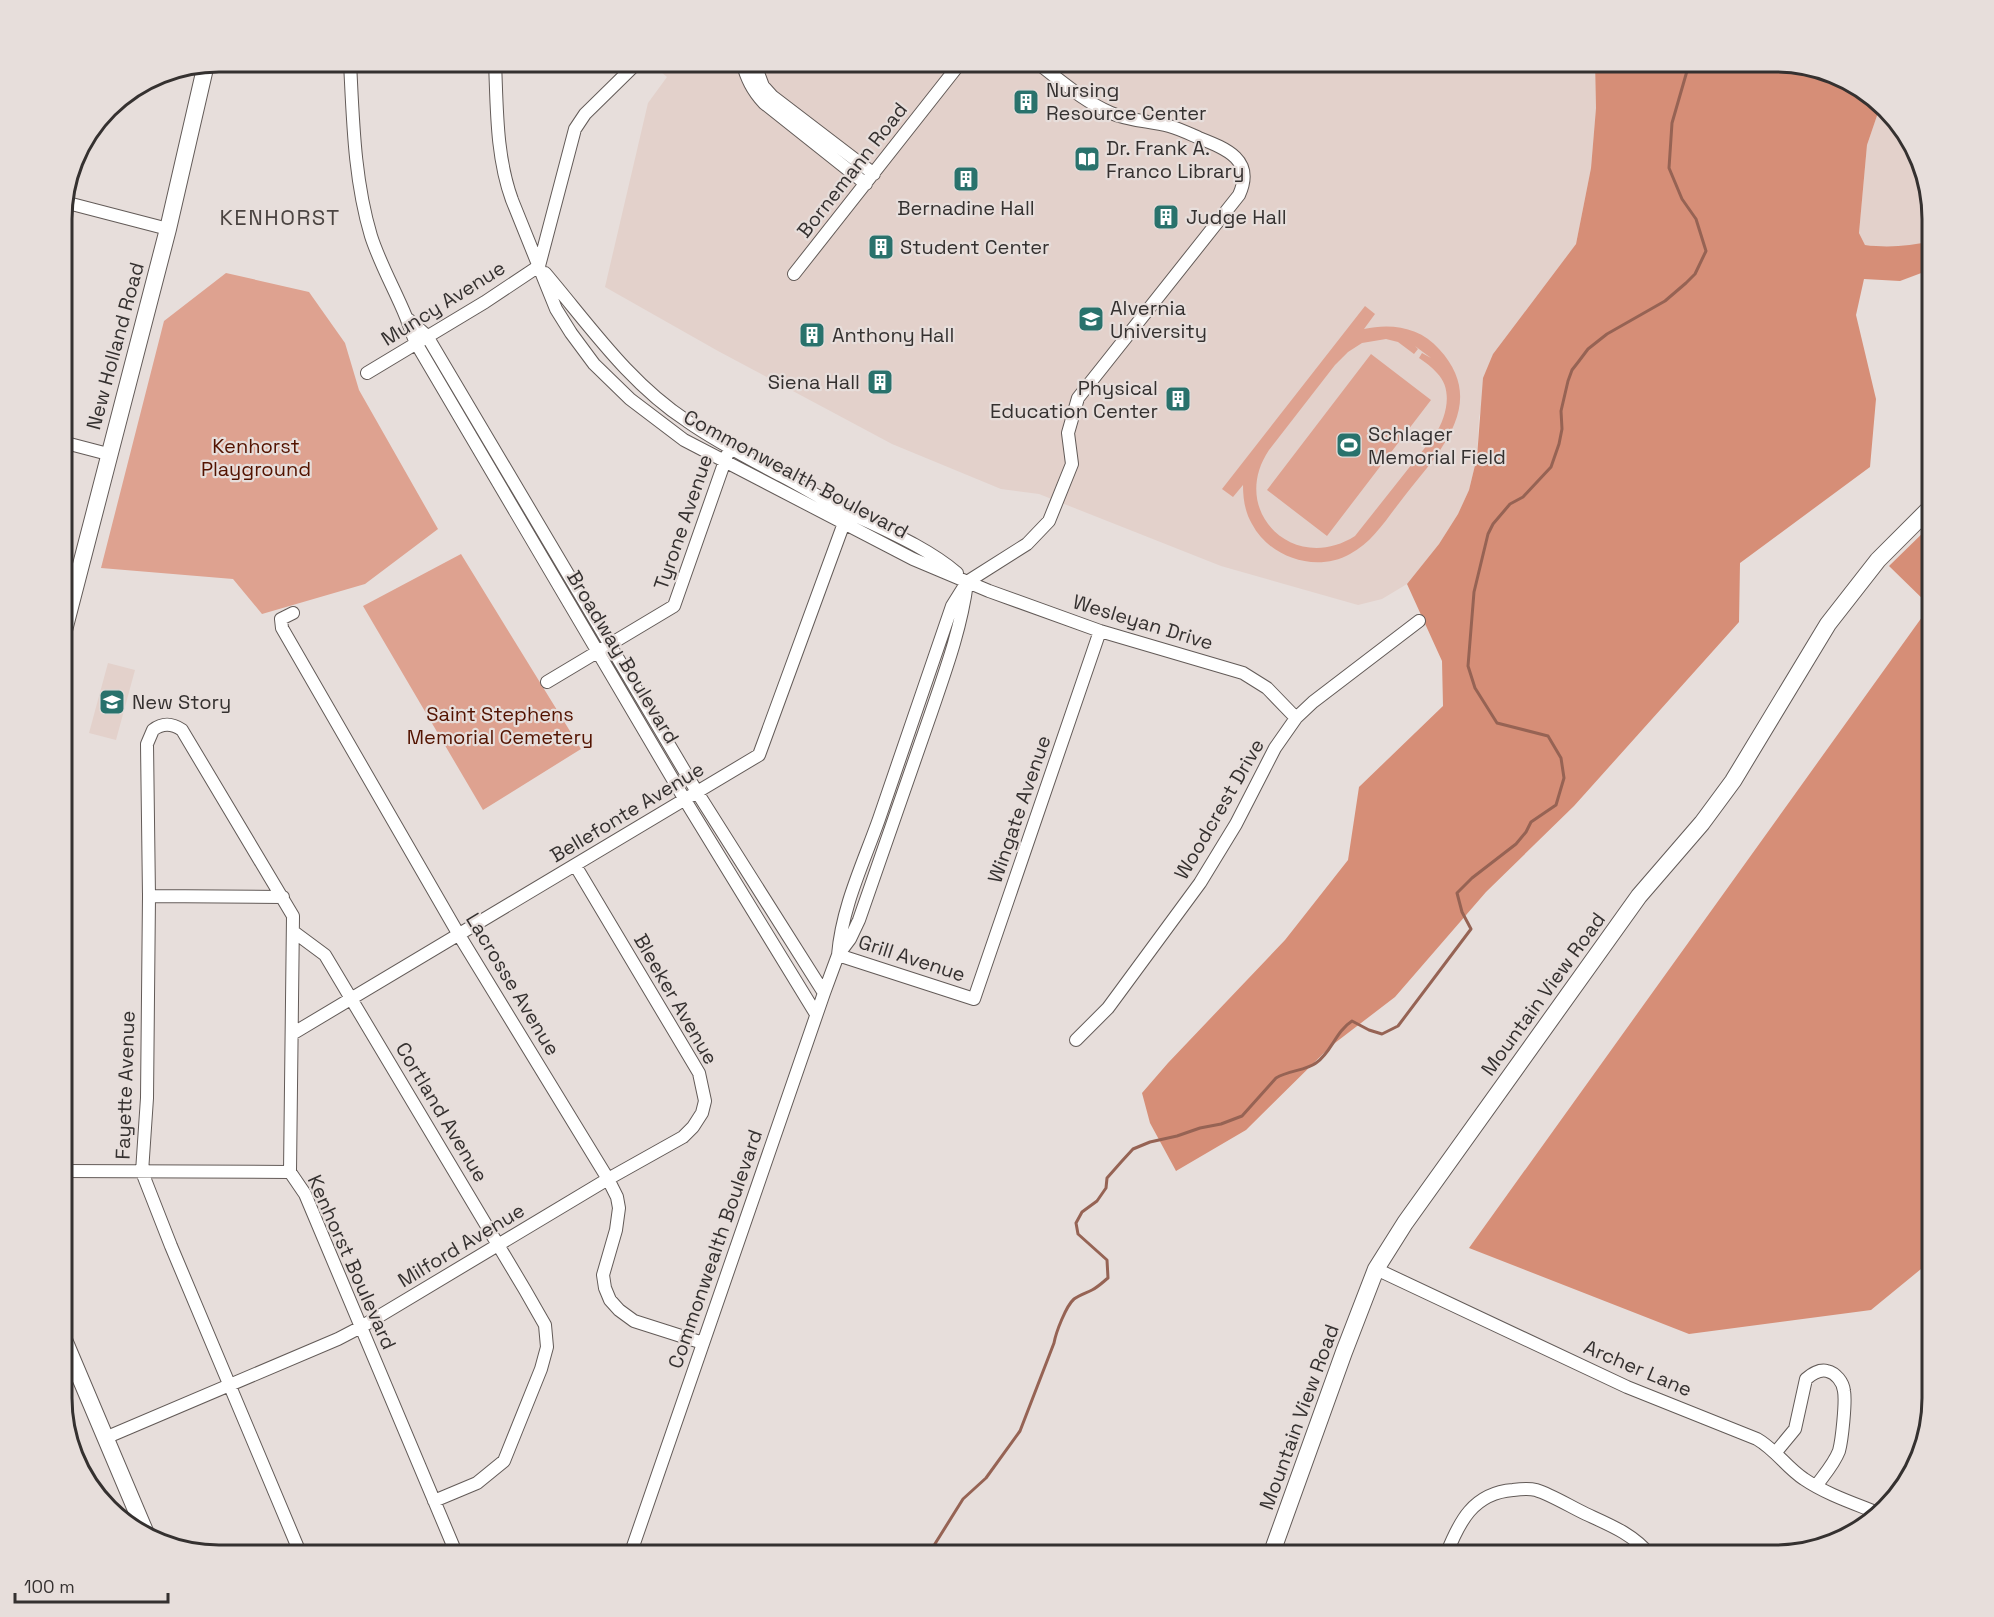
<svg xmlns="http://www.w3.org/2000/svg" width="1994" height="1617" font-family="'Space Grotesk',sans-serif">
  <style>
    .built { fill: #e3d1cb }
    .green { fill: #dea290; fill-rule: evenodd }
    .forest { fill: #d68e77 }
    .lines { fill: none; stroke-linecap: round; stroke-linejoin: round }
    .stream { stroke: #966354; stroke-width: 3 }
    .street-casing { stroke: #635b58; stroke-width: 14 }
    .secondary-casing { stroke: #635b58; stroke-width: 18 }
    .street { stroke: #fff; stroke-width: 12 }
    .secondary { stroke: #fff; stroke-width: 16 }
    .labels { text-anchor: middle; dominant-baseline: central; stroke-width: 4.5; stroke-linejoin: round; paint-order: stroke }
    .poi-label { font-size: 20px; fill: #353130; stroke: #e7dedb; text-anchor: start }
    .street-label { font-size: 20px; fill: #353130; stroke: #e7dedb }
    .park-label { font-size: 20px; fill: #531300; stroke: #e7dedb }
    .quarter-label { font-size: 22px; letter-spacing: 1.5px; fill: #4b4441; stroke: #e7dedb }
    .rim { fill: none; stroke: #353130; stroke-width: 3 }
  </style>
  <rect width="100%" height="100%" fill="#e7dedb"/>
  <path class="built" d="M657,62H1595L1596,108L1591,168L1576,244L1493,354L1479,418L1477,457L1469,490L1458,514L1439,544L1407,584L1382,599L1358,605L1221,566L1039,494L1001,489L892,444L718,351L605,287L648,103L667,77L654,66Z
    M1881,104L1916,150L1932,219V241L1911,246L1882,247L1865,245L1859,233L1867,145Z
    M108,663L135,670L116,740L89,733Z"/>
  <path class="green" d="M226,273L309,292L345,343L359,390L438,529L365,584L262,614L233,579L101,568L164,321Z
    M1365,306L1375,314L1364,329C1391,323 1420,327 1439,349C1490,404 1437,454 1403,498C1387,518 1373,542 1350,554C1316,573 1270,558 1252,524C1245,512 1243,499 1243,485L1233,497L1222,489ZM1386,339L1398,342L1414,354L1418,349L1415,346L1431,358L1422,353L1419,358C1425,362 1432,367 1437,373C1454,390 1446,418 1435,435L1355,536C1294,575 1228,511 1269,450L1335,365L1348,352L1362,343Z
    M1371,354L1431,400L1327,536L1267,490Z
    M461,554L581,749L483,810L363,606Z"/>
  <path class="forest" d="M1595,62H1775L1835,73L1878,100L1881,104L1867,145L1859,233L1865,245C1888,248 1910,246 1932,241V269L1900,281L1864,279L1856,315L1876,399L1870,467L1740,563L1739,622L1574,806L1486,892L1395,997L1331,1046L1246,1130L1176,1171L1150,1123L1142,1093L1168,1063L1285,940L1348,860L1359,787L1443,706L1442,661L1407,584L1439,544L1458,514L1469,490L1477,457L1483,378L1493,354L1576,244L1591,168L1596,108Z
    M1932,524V1260L1871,1310L1689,1334L1469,1248L1930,606L1889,566Z"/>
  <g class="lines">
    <path class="stream" d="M928,1555L963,1499L986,1478L1020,1431L1054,1343C1056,1332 1066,1306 1074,1299C1079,1295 1086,1293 1092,1290C1098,1287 1103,1282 1108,1278L1107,1260L1078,1234L1076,1223L1082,1212L1097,1201L1106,1188L1107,1178L1122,1161L1133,1149L1150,1142L1177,1136L1200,1128L1221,1124L1242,1116L1276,1078C1289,1070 1305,1071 1316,1063C1332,1052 1335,1032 1352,1021L1369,1030L1382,1034L1398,1026L1471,929L1462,912L1457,893L1472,878L1516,844L1526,832L1531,822L1556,805L1564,778L1561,758L1548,736L1497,723L1475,688L1468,666L1474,592L1488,534L1493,524L1510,504L1523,497L1551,467L1559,444L1562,429L1561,411L1568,381L1572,370L1579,361L1588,349L1607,334L1665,301L1686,283L1695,274L1706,251L1696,219L1682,199L1669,168L1672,123L1687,71L1684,62"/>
    <g class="street-casing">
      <path id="street" d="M350,62C353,120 354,179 371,236C380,264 395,290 406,317C409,325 412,334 416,343L685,800L816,1014
        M495,62C497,108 496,156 512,200L556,309L571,333L594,364L630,399L684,440L913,559L989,591L1100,631L1243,673L1267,688L1296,718
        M742,62C747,79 752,90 764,103L866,184
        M754,62L763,86L772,96L874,174
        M64,202L168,229
        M539,266L575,129L585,114L638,62
        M545,273C590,326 629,383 687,421C717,442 750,459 782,476C805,488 827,502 850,513C887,531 926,547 957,573
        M794,274L961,62
        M408,319L427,336L697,792L824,993
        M367,373L485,302L539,266
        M62,442L108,454
        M293,613L281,619L282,628L459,935L608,1179L617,1197L619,1208L616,1230L603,1275L605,1288L610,1300L619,1310L634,1321L703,1343
        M547,682L674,606L727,455
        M149,896L283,897
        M294,932L325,955L525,1290L545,1325L547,1347L541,1369L504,1461L477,1483L434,1501
        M838,955C842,907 863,864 879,819C903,748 928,677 952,606L967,582L1027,544L1049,521L1072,464L1068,433L1078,398L1239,195C1255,160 1227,149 1199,138C1190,134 1180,129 1169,126C1151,121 1129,121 1111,113C1083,101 1060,80 1036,62
        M838,955L974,999L1100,631
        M292,1034L759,755L848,512
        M1076,1040L1108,1008L1200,883L1236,824L1275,748L1296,718L1313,702L1419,621
        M62,1171L290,1172
        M1376,1269L1627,1387L1757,1439C1776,1450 1787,1468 1804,1479C1826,1494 1853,1503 1878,1513
        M105,1438L338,1339L361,1327L608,1179L683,1137L693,1127L702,1113L705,1101L699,1073L575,865
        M1776,1452L1795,1429L1806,1379C1812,1374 1819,1369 1827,1371C1836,1373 1843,1382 1844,1391C1846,1402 1842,1440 1839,1451C1834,1464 1824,1475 1816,1486
        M301,1555L171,1246L142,1172L147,1098L149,896L147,744L153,730C162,723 172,723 182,730L293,916L290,1172L305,1194L457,1555
        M630,1555L824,993L838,955L850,939L859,920C883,852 907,784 930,716C945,672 961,629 967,583
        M1446,1555C1459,1522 1473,1493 1513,1490C1520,1489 1529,1488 1536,1490C1552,1495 1571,1507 1586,1514C1610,1525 1633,1534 1650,1555"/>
    </g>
    <g class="secondary-casing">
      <path id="secondary" d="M62,638L168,229L206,64
        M62,1335L147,1536
        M1271,1555L1344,1352L1376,1269L1405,1223L1639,896L1702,823L1733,781L1828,624L1878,560L1932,506"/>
    </g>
    <use href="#street" class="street"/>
    <use href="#secondary" class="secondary"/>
  </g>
  <defs>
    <g id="building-square" transform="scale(1.35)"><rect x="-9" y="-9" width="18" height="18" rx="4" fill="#29726c" stroke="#e7dedb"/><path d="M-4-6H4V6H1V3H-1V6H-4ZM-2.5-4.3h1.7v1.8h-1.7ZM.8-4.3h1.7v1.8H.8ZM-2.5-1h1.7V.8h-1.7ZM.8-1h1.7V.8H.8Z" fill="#fff"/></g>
    <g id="library-square" transform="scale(1.35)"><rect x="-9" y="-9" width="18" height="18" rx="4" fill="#29726c" stroke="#e7dedb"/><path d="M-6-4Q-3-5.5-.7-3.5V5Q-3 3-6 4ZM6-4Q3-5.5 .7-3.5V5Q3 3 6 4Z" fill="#fff"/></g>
    <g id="university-square" transform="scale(1.35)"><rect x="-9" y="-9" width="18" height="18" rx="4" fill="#29726c" stroke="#e7dedb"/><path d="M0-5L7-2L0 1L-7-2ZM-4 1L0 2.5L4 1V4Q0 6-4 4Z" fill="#fff"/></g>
    <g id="stadium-square" transform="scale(1.35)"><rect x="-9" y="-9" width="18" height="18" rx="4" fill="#29726c" stroke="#e7dedb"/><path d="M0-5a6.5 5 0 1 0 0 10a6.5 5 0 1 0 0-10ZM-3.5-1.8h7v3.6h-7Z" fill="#fff"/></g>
    <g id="school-square" transform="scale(1.35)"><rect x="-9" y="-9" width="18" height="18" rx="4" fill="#29726c" stroke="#e7dedb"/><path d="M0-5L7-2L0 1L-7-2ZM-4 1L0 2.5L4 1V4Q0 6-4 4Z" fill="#fff"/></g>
  </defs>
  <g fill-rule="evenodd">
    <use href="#building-square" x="1026" y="102"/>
    <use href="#library-square" x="1087" y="159"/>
    <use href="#building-square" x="966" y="179"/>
    <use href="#building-square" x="1166" y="217"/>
    <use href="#building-square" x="881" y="247"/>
    <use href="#university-square" x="1091" y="319"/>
    <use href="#building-square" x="812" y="335"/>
    <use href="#building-square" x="880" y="382"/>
    <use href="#building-square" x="1178" y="399"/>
    <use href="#stadium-square" x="1349" y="445"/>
    <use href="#school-square" x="112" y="702"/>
  </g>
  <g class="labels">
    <g class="poi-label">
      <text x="1046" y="90">Nursing<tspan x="1046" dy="23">Resource Center</tspan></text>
      <text x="1106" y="148">Dr. Frank A.<tspan x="1106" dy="23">Franco Library</tspan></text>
      <text x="966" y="208" text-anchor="middle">Bernadine Hall</text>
      <text x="1186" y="217">Judge Hall</text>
      <text x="900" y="247">Student Center</text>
      <text x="1110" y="308">Alvernia<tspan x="1110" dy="23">University</tspan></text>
      <text x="832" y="335">Anthony Hall</text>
      <text x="860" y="382" text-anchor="end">Siena Hall</text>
      <text x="1158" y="388" text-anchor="end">Physical<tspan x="1158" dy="23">Education Center</tspan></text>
      <text x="1368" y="434">Schlager<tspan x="1368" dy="23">Memorial Field</tspan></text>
      <text x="132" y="702">New Story</text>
    </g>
    <g class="street-label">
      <text transform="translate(852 170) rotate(-52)">Bornemann Road</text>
      <text transform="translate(443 303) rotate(-32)">Muncy Avenue</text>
      <text transform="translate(115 346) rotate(-75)">New Holland Road</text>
      <text transform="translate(796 474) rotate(28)">Commonwealth Boulevard</text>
      <text transform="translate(683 522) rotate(-71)">Tyrone Avenue</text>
      <text transform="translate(1143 622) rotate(17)">Wesleyan Drive</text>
      <text transform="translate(623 657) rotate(59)">Broadway Boulevard</text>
      <text transform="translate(1019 809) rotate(-71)">Wingate Avenue</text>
      <text transform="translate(1219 809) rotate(-60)">Woodcrest Drive</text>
      <text transform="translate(627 812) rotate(-31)">Bellefonte Avenue</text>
      <text transform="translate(912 958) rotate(18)">Grill Avenue</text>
      <text transform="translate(513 984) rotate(59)">Lacrosse Avenue</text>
      <text transform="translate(1543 994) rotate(-54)">Mountain View Road</text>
      <text transform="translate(676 999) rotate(60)">Bleeker Avenue</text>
      <text transform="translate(125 1085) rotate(-88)">Fayette Avenue</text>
      <text transform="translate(442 1112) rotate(59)">Cortland Avenue</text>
      <text transform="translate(461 1245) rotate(-31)">Milford Avenue</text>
      <text transform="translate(715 1249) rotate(-71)">Commonwealth Boulevard</text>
      <text transform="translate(352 1262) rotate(66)">Kenhorst Boulevard</text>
      <text transform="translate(1638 1368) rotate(23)">Archer Lane</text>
      <text transform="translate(1299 1417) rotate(-70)">Mountain View Road</text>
    </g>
    <g class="park-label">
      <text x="256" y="446">Kenhorst<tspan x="256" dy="23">Playground</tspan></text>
      <text x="500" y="714">Saint Stephens<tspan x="500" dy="23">Memorial Cemetery</tspan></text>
    </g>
    <g class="quarter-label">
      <text x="280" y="217">KENHORST</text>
    </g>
  </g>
  <path d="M0 0H1994V1617H0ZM219 72H1775A147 147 0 0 1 1922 219V1398A147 147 0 0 1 1775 1545H219A147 147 0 0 1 72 1398V219A147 147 0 0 1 219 72Z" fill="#e7dedb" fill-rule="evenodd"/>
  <path class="rim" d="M219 72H1775A147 147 0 0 1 1922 219V1398A147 147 0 0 1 1775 1545H219A147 147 0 0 1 72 1398V219A147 147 0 0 1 219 72Z"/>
  <path d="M15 1593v9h153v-9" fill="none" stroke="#353130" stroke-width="3"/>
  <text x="24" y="1593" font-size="18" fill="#353130" stroke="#e7dedb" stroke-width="4.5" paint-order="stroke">100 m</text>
</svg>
